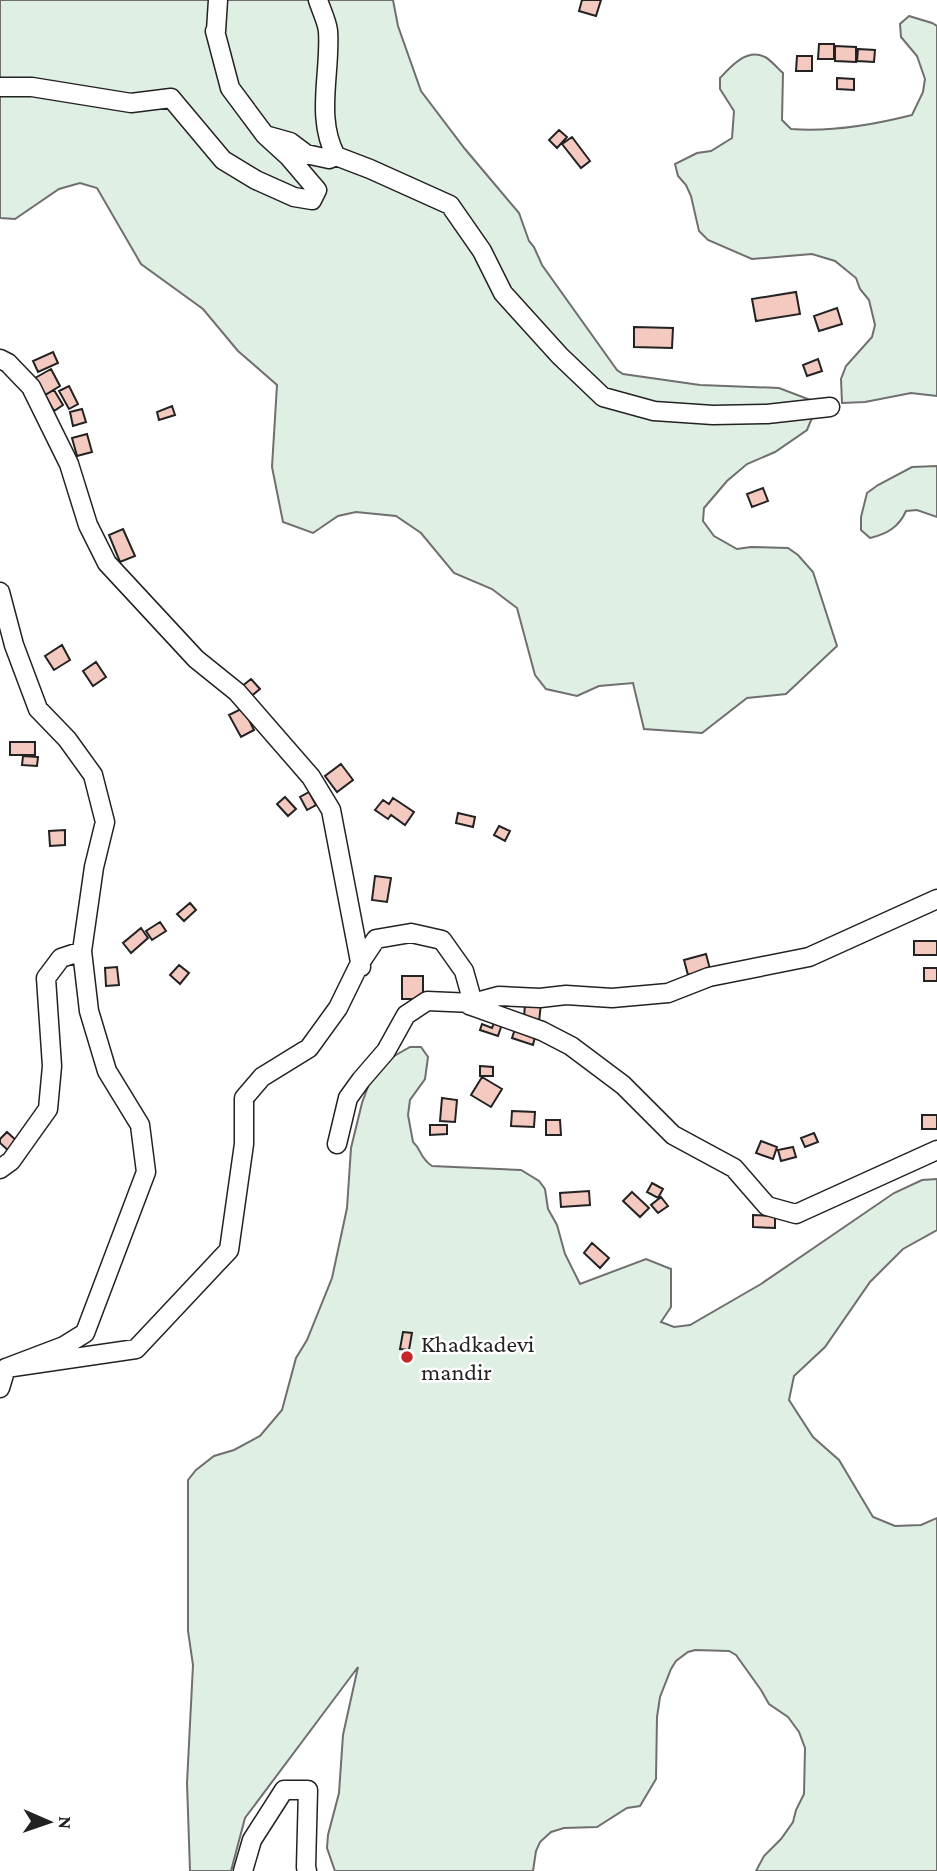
<svg xmlns="http://www.w3.org/2000/svg" width="937" height="1871" font-family="'Crimson Pro',serif">
  <style>
    .green { fill: #e0efe3; stroke: #6f6f6f; stroke-width: 2 }
    .building { fill: #f3c9c0; stroke: #222; stroke-width: 2 }
    .lines { fill: none; stroke-linecap: round; stroke-linejoin: round }
    .minor-casing { stroke: #222; stroke-width: 21 }
    .minor { stroke: #fff; stroke-width: 18 }
    .poi-dot { fill: #c62828; stroke: #fff; stroke-width: 2.5 }
    .labels { text-anchor: middle; dominant-baseline: central; stroke-width: 5; stroke-linejoin: round; paint-order: stroke }
    .poi-label { font-size: 24px; fill: #222; stroke: #fff; text-anchor: start }
  </style>
  <rect width="100%" height="100%" fill="#fff"/>
  <path class="green" d="M0,0H393L398,26L421,91L465,149L519,213L529,241L534,247L542,265L617,370L623,374L700,385L779,388L813,401L814,413L807,430L775,452L747,464L727,481L704,508L703,521L714,536L737,549L751,547L788,548L798,555L813,572L837,646L786,694L747,698L702,733L644,729L633,683L599,686L577,696L546,689L535,675L517,608L492,589L454,573L421,533L396,516L356,512L338,516L313,533L283,522L272,467L277,385L238,351L203,309L141,264L97,188L80,183L59,189L15,219L0,218Z
    M909,16L932,23L937,26V396L911,393L865,402L842,403L841,379L846,366L872,337L875,325L869,300L860,289L856,278L835,261L812,254L752,259L708,240L699,231L691,196L686,185L678,176L675,164L697,153L711,151L732,138L734,111L720,89V78C731,66 747,48 765,57C771,60 777,68 783,73L782,120L791,129C832,132 873,125 912,115L923,92L925,79L917,56L901,37L900,24Z
    M937,466V517L917,510L906,511C899,527 887,534 870,538L861,530V517L867,493L878,485L912,467Z
    M410,1047H421L428,1057L425,1079L410,1100L408,1115L413,1142C422,1150 419,1157 432,1166L521,1170L539,1181L545,1189L548,1209L557,1225L565,1254L580,1284L646,1259L671,1269V1307L661,1322L674,1327L690,1325L761,1284L894,1193L922,1180L937,1179V1230L903,1249L870,1282L825,1347L794,1376L789,1400L813,1437L839,1460L873,1517L895,1526L921,1525L937,1518V1871H756L764,1856L781,1839L793,1822L796,1810L804,1794L805,1748L799,1732L788,1717L769,1704L761,1690L736,1655L729,1651L695,1650L688,1652L676,1661L671,1669L660,1697L657,1717L656,1779L640,1806L627,1808L597,1827L564,1828L551,1832L540,1842L536,1851L533,1871H335L327,1848L328,1835L339,1793L343,1735L358,1667L245,1818L231,1871H190L187,1783L193,1665L188,1631V1480L196,1470L214,1456L234,1450L260,1436L282,1410L296,1358L307,1340L332,1278L347,1208L351,1148L362,1103L369,1084L389,1059Z"/>
  <path class="building" d="M582,0H601L596,16L579,11Z
    M819,44H834V59H818Z
    M835,46L856,47V62L835,61Z
    M858,49L875,50L874,62L857,61Z
    M797,56H812V71H796Z
    M837,78L854,79V90L837,89Z
    M559,130L567,137L557,148L549,140Z
    M572,137L590,161L581,168L562,144Z
    M796,292L800,314L756,321L752,299Z
    M837,308L842,324L819,331L814,316Z
    M634,327L673,328L672,348L634,347Z
    M53,352L58,363L38,372L33,361Z
    M818,359L822,371L807,376L803,365Z
    M51,369L60,386L45,395L35,378Z
    M69,386L78,404L69,409L59,391Z
    M54,390L63,405L54,411L45,395Z
    M172,406L175,415L159,420L157,412Z
    M82,409L86,422L73,426L70,412Z
    M87,434L92,452L77,456L72,438Z
    M763,488L768,501L752,507L747,494Z
    M123,529L135,556L120,562L109,535Z
    M62,645L70,660L54,670L45,656Z
    M96,662L106,677L93,686L83,671Z
    M251,679L260,689L249,698L241,687Z
    M243,708L254,730L241,737L229,715Z
    M10,742H35V755H10Z
    M23,756L38,757L37,766L22,765Z
    M341,764L353,780L337,792L325,776Z
    M309,792L316,805L307,810L300,797Z
    M285,797L296,809L288,816L277,804Z
    M393,798L414,812L405,825L391,815L388,819L375,810L383,800L389,804Z
    M458,813L475,817L473,827L456,823Z
    M499,826L510,831L505,841L494,835Z
    M65,830V845L50,846L49,831Z
    M375,876L391,878L387,902L372,900Z
    M190,903L196,910L184,921L177,914Z
    M160,922L166,931L152,940L146,931Z
    M141,928L148,938L131,953L123,943Z
    M914,941H937V955H914Z
    M706,954L710,969L688,975L684,960Z
    M179,965L189,973L180,984L170,975Z
    M117,967L119,985L106,986L105,968Z
    M924,968H937V981H924Z
    M402,976H423V999H402Z
    M525,1001L541,1003L539,1022L524,1021Z
    M503,1021L498,1036L480,1030L482,1024L492,1028L494,1023Z
    M515,1029L535,1037L533,1045L512,1038Z
    M480,1066L493,1067V1076H480Z
    M482,1077L502,1089L491,1107L471,1095Z
    M442,1098L457,1100L455,1122L440,1121Z
    M512,1111L535,1112L534,1127L511,1126Z
    M922,1115H937V1129H922Z
    M546,1120H560L561,1135H546Z
    M430,1125H447V1134L430,1135Z
    M7,1132L18,1142L10,1152L0,1143V1139Z
    M814,1133L818,1142L805,1147L801,1138Z
    M761,1141L777,1147L773,1159L756,1153Z
    M793,1147L796,1157L781,1161L778,1150Z
    M652,1183L663,1189L658,1198L647,1192Z
    M589,1191L590,1205L561,1207L560,1193Z
    M632,1192L649,1208L640,1217L623,1201Z
    M661,1197L668,1206L658,1213L651,1205Z
    M753,1215L775,1216V1228L753,1227Z
    M592,1243L609,1258L600,1268L584,1253Z
    M403,1332L412,1333L409,1350L400,1349Z"/>
  <g class="lines">
    <g class="minor-casing">
      <path id="minor" d="M318,0C321,10 327,21 328,31C331,72 315,118 336,156
        M0,87H32L131,103L171,98L223,160L256,180L294,197L312,200L317,190L288,156L265,135L230,88L215,31H216L218,0
        M265,135L290,142L306,154L329,159L336,156L370,169L450,205L482,251L503,293L560,356L603,397L654,411L713,415L767,414L830,407
        M0,359L8,363L31,387L69,464L88,525L107,563L196,659L237,692L311,777L331,810L361,967
        M0,592L14,645L38,709L67,739L93,775L105,822L94,867L82,951
        M469,1005L542,1031L571,1046L623,1085L673,1135L734,1168L767,1206L796,1214L937,1150
        M337,1144L348,1098L361,1080L386,1051L406,1015L427,1001L473,1003L499,996L540,998L566,995L612,998L668,993L709,977L809,957L937,899
        M0,1169L11,1161L48,1109L52,1066L46,978L61,958L82,951L89,1011L107,1071L140,1125L146,1172L85,1333L64,1346L6,1368L0,1388
        M6,1368L136,1349L229,1250L244,1144V1098L262,1077L309,1048L338,1008L360,963L376,939L411,933L442,940L464,971L473,1003
        M243,1871L252,1840L284,1790H308L306,1867L307,1871"/>
    </g>
    <use href="#minor" class="minor"/>
  </g>
  <circle class="poi-dot" cx="407" cy="1357" r="7"/>
  <g class="labels">
    <g class="poi-label">
      <text x="421" y="1343">Khadkadevi<tspan x="421" dy="28">mandir</tspan></text>
    </g>
  </g>
  <g transform="translate(49 1822) rotate(92)" stroke="#ffffff" stroke-width="5" paint-order="stroke">
  <path d="M0-5L12 26L0 18L-12 26Z" fill="#222222"/>
  <text y="-10" font-size="19" font-weight="bold" text-anchor="middle" fill="#222222">N</text>
  </g>
</svg>
